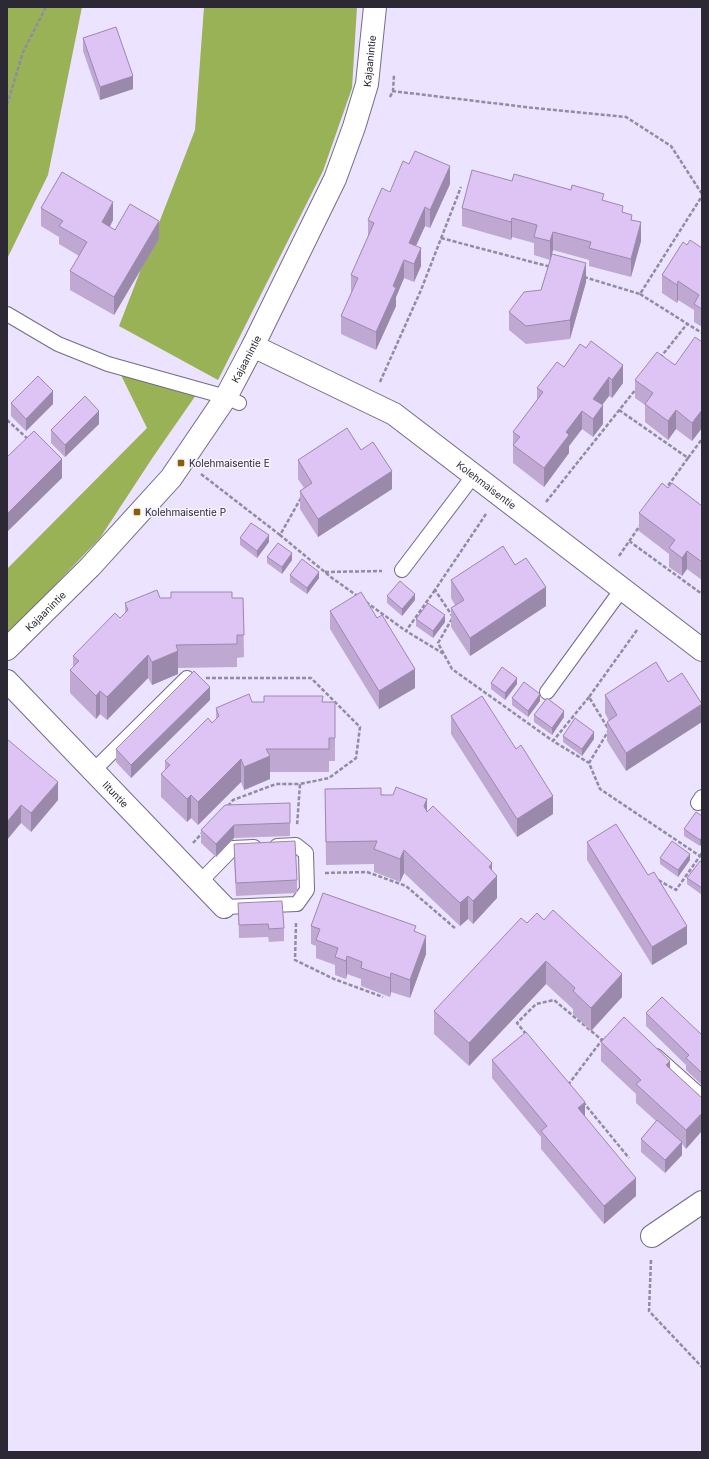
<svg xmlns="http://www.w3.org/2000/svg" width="709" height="1459" font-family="Inter,sans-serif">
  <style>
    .forest { fill: #99b256 }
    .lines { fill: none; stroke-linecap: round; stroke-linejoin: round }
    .lane-casing { stroke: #736c84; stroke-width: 16 }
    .street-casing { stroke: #736c84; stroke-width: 24 }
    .secondary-casing { stroke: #736c84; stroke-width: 24 }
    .path { stroke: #918ca0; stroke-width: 2.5; stroke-dasharray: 4 2; stroke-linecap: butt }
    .lane { stroke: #fff; stroke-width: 14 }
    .street { stroke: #fff; stroke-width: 22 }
    .secondary { stroke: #fff; stroke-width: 22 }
    .wall { fill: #bfa9d3 }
    .shaded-wall { fill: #9b89ac }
    .building { fill: #dec4f5; stroke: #9b89ac }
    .poi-dot { fill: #8c5d03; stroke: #f6f3fe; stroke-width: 1.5 }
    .labels { text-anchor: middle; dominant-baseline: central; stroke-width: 3; stroke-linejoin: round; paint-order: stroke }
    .street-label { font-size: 10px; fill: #2c2934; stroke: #f6f3fe }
    .poi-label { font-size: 10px; fill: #2c2934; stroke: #f6f3fe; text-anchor: start }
  </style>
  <rect width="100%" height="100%" fill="#ebe3ff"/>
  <path class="forest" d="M7,7H82L48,175L7,259Z
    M204,7H357L352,88L323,171L218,380L119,326L195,130Z
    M115,363L196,395L153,457L100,538L7,635V569L147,428Z"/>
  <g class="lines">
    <g class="lane-casing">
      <path id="lane" d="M7,314L58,344L108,364L226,397L239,403
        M402,570L474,475
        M547,692L622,589
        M93,771L187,678
        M698,803L702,797
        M200,882L233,848L254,847
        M224,907L297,904L307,890L306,853L296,845L277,846
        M656,1056L702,1097"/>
    </g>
    <g class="street-casing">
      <g id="street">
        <path id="s1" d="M253,346L394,414L702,650"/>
        <path id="s2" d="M7,681L224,907"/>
        <path d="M652,1236L702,1202"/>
      </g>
    </g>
    <g class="secondary-casing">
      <g id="secondary">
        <path id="s3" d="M7,649L90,567L171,478L226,397L253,346L335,179L354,127L367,84L375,7"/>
      </g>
    </g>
    <path class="path" d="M392,91L534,108L626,117L671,146L702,194
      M390,97L393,91L394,75
      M7,105L23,52L46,7
      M441,238L551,267
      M584,277L640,294L702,196
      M640,294L702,333
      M660,358L687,324
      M380,382L421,290L461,187
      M619,410L688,458L665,490
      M7,420L28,439
      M688,458L702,439
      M201,474L280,535
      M301,498L280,535L332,578L359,597
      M546,502L636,389
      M486,514L435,590L453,617L438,643L452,669L553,741
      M629,541L702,594
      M619,556L641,524
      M325,572L382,571
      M435,590L406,631L444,654
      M366,602L406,631
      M637,630L589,697L609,730L589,763L600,789L700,856L676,890L658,880
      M206,678H311L360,727L356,758L329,778L300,784
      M589,697L553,741L589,763
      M228,806L233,800L276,784H300L297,826
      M193,843L202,833
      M702,853L700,856L702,858
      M325,873L367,872L406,886L456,929
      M296,923L295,960L334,979L383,997
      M526,1034L517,1023L536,1004L554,1000L602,1040L606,1037
      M568,1085L602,1040
      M583,1102L629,1158
      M651,1260L649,1311L702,1367"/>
    <use href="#lane" class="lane"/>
    <use href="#street" class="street"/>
    <use href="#secondary" class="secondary"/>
  </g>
  <path class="wall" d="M83,38L133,89L100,100L83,51Z
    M512,181L623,212L632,220L641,241L631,277L589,266V260L553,250L552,254L586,282L570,339L526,344L509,330V312L541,290L550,260L534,255V243L512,237L511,240L462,226V208Z
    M450,184L430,228L425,226L416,246L421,266L414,282L404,278L396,297V306L376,350L341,334V316L351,293V275L368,236V220Z
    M41,208L113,220L110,227L115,230L159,239L114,315L70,290V271L79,256L59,244V237L41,226Z
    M687,245L702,248V327L694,322V310L678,300L677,303L662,293V275Z
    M702,342V428L692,441L676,429L668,440L645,422V405L635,398V380L675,365Z
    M580,344L623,383L612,398L609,396L602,405L603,424L593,437L582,429L569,446V453L544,487L513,463V432L537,400V388L564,367Z
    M11,403L53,404L26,431L11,416Z
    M99,424L65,457L51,443V430Z
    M361,450L392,489L318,537L300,509V491L304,488L298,479V460Z
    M668,488L702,506V580L687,569L682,576L669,567V554L639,531V513Z
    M240,538L269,542L257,558L240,545Z
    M267,557L292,560L282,574L267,563Z
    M515,565L546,606L470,656L451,627V608L455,605L451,598V580Z
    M290,575L319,578L307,594L290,582Z
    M387,596L415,600L402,616L387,603Z
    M160,598H243L244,657L237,658V667L178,668V674L152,685L148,678L107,720L100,714L96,719L70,693V670L73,667V656L120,618L125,613V603Z
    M330,611L415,688L379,709L330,629Z
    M416,619L445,622L433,638L416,626Z
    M668,682L626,771L607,741V722L609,721L605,713V695Z
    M491,683L517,684L505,700L491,689Z
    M512,698L540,701L528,717L512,705Z
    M210,700L131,778L116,762V749Z
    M252,702H335V761H329V772H270V779L244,790L241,782L198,825L191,818L187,822L161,797V774L165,770V761L212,723L216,719V708Z
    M534,715L564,717L552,735L534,722Z
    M451,716L553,814L517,837L451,734Z
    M563,736L594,739L582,756L563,742Z
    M7,739L58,800L31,832L21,823Z
    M325,789L427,799V812L492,870L497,898L473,924L468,919L460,926L404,873L400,882L374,872V864L326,865Z
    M290,803V836L234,838L216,857L201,843V830Z
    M702,816V843L700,846L684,836V829Z
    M587,842L687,944L652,965L587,860Z
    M234,844L297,880V893L236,896L234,857Z
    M660,858L690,860L678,877L660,864Z
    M702,862V895L687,884V878Z
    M238,903L284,928V941L269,942L268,937L239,938Z
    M527,923L622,997L591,1031L573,1014V1009L546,984L469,1066L434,1034V1011Z
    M311,926L416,932L426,954L410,998L391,992L390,997L361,986V979L347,974L346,979L335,975V965L316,958V946L311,944Z
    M646,1013L702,1035V1085L686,1070V1065L646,1026Z
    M601,1042L670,1068L702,1098L686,1149L682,1144V1155L665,1173L641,1152V1139L656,1121L636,1103V1094L601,1061Z
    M492,1060L636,1196L604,1224L541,1149V1137L492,1078Z"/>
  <path class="shaded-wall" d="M133,76V89L100,100V87Z
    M450,166V184L430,228V210Z
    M113,202V220L102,240V222Z
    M425,207V226L409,261V243Z
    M512,218V237L511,240V222Z
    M159,221V239L114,315V297Z
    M641,222V241L631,277V259Z
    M553,232V250L550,260V241Z
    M421,248V266L414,282V264Z
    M404,260V278L396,297V306L376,350V332L393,286Z
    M586,263V282L570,339V320Z
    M678,281V300L677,303V285Z
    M623,365V383L612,398V380Z
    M609,377V396L593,417V399Z
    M53,391V404L26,431V419Z
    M603,405V424L593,437V419Z
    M676,410V429L668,440V421Z
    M702,410V428L692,441V423Z
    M99,411V424L65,457V445Z
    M582,411V429L569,446V453L544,487V468L566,432Z
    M62,459V478L7,532V514Z
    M392,471V489L318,537V519Z
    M269,535V542L257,558V551Z
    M687,551V569L682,576V558Z
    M292,553V560L282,574V567Z
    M319,572V578L307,594V588Z
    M546,587V606L470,656V638Z
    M415,594V600L402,616V609Z
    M445,615V622L433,638V631Z
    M178,651V674L152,685V662Z
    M148,655V678L107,720V697Z
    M415,669V688L379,709V691Z
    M517,678V684L505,700V693Z
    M210,687V700L131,778V765Z
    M100,691V714L96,719V696Z
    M540,694V701L528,717V711Z
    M702,704V722L626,771V753Z
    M564,711V717L552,735V728Z
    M594,732V739L582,756V749Z
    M270,756V779L244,790V767Z
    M241,759V782L198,825V802Z
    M58,782V800L31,832V813Z
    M191,795V818L187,822V799Z
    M553,796V814L517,837V819Z
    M427,799V822L424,806Z
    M21,805V823L7,840V822Z
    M234,825V838L216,857V844Z
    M702,837V843L700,846V840Z
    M404,850V873L400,882V859Z
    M690,854V860L678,877V870Z
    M492,863V881L497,876V898L473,924V901L489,867Z
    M468,896V919L460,926V903Z
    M687,926V944L652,965V947Z
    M426,936V954L410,998V980Z
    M347,956V974L346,979V961Z
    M546,961V984L469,1066V1043Z
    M391,973V992L390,997V978Z
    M622,974V997L591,1031V1008Z
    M670,1061V1079L666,1065Z
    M585,1102V1121L578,1108Z
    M702,1113V1131L686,1149V1130Z
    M682,1142V1155L665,1173V1160Z
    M636,1178V1196L604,1224V1206Z"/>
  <path class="building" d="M116,27L133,76L100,87L83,38Z
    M415,151L450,166L430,210L425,207L409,243L421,248L414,264L404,260L393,286L396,288L376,332L341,316L358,278L351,275L374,223L368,220L382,188L390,192L403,161L409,164Z
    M472,170L512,181L514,174L571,190L572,185L604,194L602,200L623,206L622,212L632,215L631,220L641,222L631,259L589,248L591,242L553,232L550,241L534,237L537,225L512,218L511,222L462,208Z
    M62,172L113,202L102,222L115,230L130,204L159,221L114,297L70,271L87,242L59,226L63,221L41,208Z
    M690,240L702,248V309L694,304L699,295L678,281L677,285L662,275L683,242L687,245Z
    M552,254L586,263L570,320L526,326L509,312L524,292L541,290Z
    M695,337L702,342V410L692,423L676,410L668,421L645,404L653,393L635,380L657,352L675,365Z
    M591,341L623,365L612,380L609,377L593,399L603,405L593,419L582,411L566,432L569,435L544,468L513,445L520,437L513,432L543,392L537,388L557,362L564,367L580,344L586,348Z
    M38,376L53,391L26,419L11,403Z
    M85,396L99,411L65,445L51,430Z
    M347,428L361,450L373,442L392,471L318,519L300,491L312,483L298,460Z
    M34,431L62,459L7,514V457Z
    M662,483L668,488L672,483L702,506V562L687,551L682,558L669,548L675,540L639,513Z
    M251,523L269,535L257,551L240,538Z
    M278,543L292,553L282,567L267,557Z
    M503,546L515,565L526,558L546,587L470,638L451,608L464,600L451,580Z
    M302,559L319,572L307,588L290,575Z
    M400,581L415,594L402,609L387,596Z
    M157,590L160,598H171V592H232V598H243L244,635H237V644L176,645L178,651L152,662L148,655L107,697L100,691L96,696L70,670L79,661L73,656L115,613L120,618L128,610L125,603Z
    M361,592L377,618L382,615L415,669L379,691L330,611Z
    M428,603L445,615L433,631L416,619Z
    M656,662L668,682L682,673L702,704L626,753L607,722L617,715L605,695Z
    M502,667L517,678L505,693L491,683Z
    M194,671L210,687L131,765L116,749Z
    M524,682L540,694L528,711L512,698Z
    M249,694L252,702H264V696H323L322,702H335V738H329V749H266L270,756L244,767L241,759L198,802L191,795L187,799L161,774L170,765L165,761L208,718L212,723L219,716L216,708Z
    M482,696L516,749L521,745L553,796L517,819L451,716Z
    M547,698L564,711L552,728L534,715Z
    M575,718L594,732L582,749L563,736Z
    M7,739L58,782L31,813L21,805L7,822Z
    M396,787L427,799L424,806L427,812L433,806L492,863L489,867L497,876L473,901L468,896L460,903L404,850L400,859L374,849L377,841L326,842L325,789L381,788V795H393Z
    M290,803V823L234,825L216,844L201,830L225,805Z
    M696,812L702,816V837L700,840L684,829Z
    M616,824L648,875L654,872L687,926L652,947L587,842Z
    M295,841L297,880L236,883L234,844Z
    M672,841L690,854L678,870L660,858Z
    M700,861L702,862V888L687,878Z
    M323,893L416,926L414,931L426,936L410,980L391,973L390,978L361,968L362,962L347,956L346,961L335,957L338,948L316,940L320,929L311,926Z
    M282,901L284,928L269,929L268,924L239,925L238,903Z
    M553,910L622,974L591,1008L573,991L575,988L546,961L469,1043L434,1011L521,918L527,923L537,913L544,920Z
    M662,997L702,1035V1073L686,1058L689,1055L646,1013Z
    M624,1017L670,1061L666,1065L702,1098V1113L686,1130L636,1084L641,1080L601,1042Z
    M526,1032L585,1102L578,1108L636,1178L604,1206L541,1131L547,1126L492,1060Z
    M657,1120L682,1142L665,1160L641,1139Z"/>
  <g class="poi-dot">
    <rect x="177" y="459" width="8" height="8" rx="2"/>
    <rect x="133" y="508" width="8" height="8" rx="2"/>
  </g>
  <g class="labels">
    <g class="street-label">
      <text stroke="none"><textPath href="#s3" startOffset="702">Kajaanintie</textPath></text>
      <text stroke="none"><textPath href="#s3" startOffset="378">Kajaanintie</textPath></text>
      <text stroke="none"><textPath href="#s1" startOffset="273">Kolehmaisentie</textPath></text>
      <text stroke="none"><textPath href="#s3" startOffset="54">Kajaanintie</textPath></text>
      <text stroke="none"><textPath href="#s2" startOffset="157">Iituntie</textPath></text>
    </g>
    <g class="poi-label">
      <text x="189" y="463">Kolehmaisentie E</text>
      <text x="145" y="512">Kolehmaisentie P</text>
    </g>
  </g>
  <rect width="709" height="1459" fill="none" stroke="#2c2934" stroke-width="16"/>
</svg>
